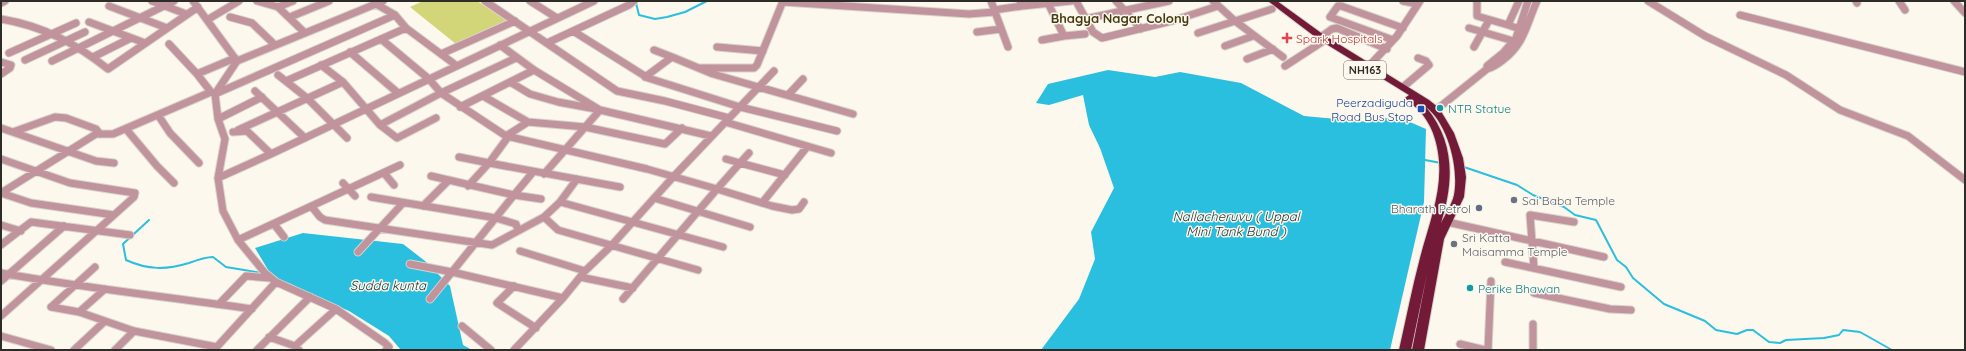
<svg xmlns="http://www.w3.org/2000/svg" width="1966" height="351" font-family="Quicksand,sans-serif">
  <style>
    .green { fill: #d3d678 }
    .water { fill: #2abfde }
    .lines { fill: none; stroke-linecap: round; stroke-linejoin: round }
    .stream { stroke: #2abfde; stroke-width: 2 }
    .minor-casing { stroke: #d7d3ca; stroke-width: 9 }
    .highway-casing { stroke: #d7d3ca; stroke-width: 2 }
    .minor { stroke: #c0939d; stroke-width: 7 }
    .highway { fill: #731a39; fill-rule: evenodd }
    .health-dot { fill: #e0444e; stroke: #fcf8ed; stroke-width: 1.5 }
    .culture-dot { fill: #0f9aa8; stroke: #fcf8ed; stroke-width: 1.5 }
    .transit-dot { fill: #1a4fb4; stroke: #fcf8ed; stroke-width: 1.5 }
    .worship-dot { fill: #6b7280; stroke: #fcf8ed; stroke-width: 1.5 }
    .service-dot { fill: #5c6f8a; stroke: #fcf8ed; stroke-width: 1.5 }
    .labels { text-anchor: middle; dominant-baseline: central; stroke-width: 3; stroke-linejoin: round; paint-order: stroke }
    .shield { fill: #fcf8ed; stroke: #6c6963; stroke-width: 1 }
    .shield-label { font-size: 11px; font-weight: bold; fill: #2e2c28 }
    .health-label { font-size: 12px; fill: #be3a42; stroke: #fcf8ed; text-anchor: start }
    .transit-label { font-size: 12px; fill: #164399; stroke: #fcf8ed; text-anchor: end }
    .culture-label { font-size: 12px; fill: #0d838f; stroke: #fcf8ed; text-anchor: start }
    .worship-label { font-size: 12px; fill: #5b616d; stroke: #fcf8ed; text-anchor: start }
    .service-label { font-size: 12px; fill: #4e5e75; stroke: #fcf8ed; text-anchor: end }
    .neighbourhood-label { font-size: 13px; font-weight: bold; fill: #453b12; stroke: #fcf8ed }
    .water-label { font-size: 13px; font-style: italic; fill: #21383e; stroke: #fcf8ed }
  </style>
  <rect width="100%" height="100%" fill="#fcf8ed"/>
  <path class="green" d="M423,1H477L508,21L456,44L410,7Z"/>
  <path class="water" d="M1108,70L1155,77L1180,72L1241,83L1304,116L1369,122L1396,116L1426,129L1424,202L1390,350H1041L1079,299L1095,259L1091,232L1114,188L1100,148L1089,125L1083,95L1049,105L1036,103L1048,84Z
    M303,233L403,244L425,261L450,286L463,345L472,350H401L389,336L349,311L302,290L270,273L255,248Z"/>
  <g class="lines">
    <path class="stream" d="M636,3L639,15L655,19L667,17L685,12L707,1
      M1425,160L1441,163
      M1464,167L1517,185L1533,195L1564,207L1575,215L1596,220L1617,260L1626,267L1633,278L1664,304L1705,321L1716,330L1737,334L1747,330H1753L1769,342L1780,343L1786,340L1824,338L1839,335L1843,330L1860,332L1892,350
      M149,220L123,244L126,260C148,270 166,270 189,263C197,260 205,257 213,257L226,267L262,273
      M272,275L288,283"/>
    <g class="minor-casing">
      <path id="minor" d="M152,1L186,14
        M193,1L237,61
        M257,1L278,7L305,33
        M485,1L617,91L665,101L729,118
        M530,1L557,18
        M991,1L1008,47
        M1020,1L1022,6L1071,1
        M1047,1L1064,36L1085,34
        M1076,1L1093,32L1102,38L1172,21L1218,6
        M1116,1L1141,29
        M1213,1L1235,21L1283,57
        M1403,1L1418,4
        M1477,1V16L1508,25
        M1519,1L1508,25L1520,29
        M1528,1L1516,38L1503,53L1487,66V69C1494,67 1498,64 1503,60C1525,43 1526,25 1537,1
        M1648,1L1705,36L1786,75L1840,110L1908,136L1965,180
        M1856,1L1857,3
        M1899,1L1905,10
        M1954,1L1965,13
        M783,2L969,14L995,12
        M1,3L5,1
        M376,4L395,15L406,28L457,66
        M109,6L167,28
        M278,7L293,1
        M994,10L1022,6
        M1740,15L1965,72
        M230,17L252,23L275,45
        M290,17L329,1
        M1,19C43,26 75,43 108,69L198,7
        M1085,19L1169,1
        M207,20L239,1
        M89,22L145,43
        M1469,28L1517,42
        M573,31L648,78L740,107L837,131
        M977,32L1001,29
        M1198,33L1272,9
        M1321,37L1332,29L1337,28L1387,49
        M381,39L429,79L441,93L506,136L528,122L585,127L665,144L682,128
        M1042,40L1064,36
        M1393,40L1330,17L1338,6H1341L1403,28
        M547,43L629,5L634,1
        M169,44L197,74L235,58
        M500,45L534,70L600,110
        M1225,46L1253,36
        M717,47L763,51
        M1474,47L1488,22
        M654,50L672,57
        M350,52L398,93
        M9,53L76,23
        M441,54L515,21
        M93,57L131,38
        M1247,59L1273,49
        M25,60L85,32
        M52,61L174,1
        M237,61L383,1
        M1,62L11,65L10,68L1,74
        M321,65L343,82L380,125L397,138L436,118
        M1285,66L1322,42
        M1368,67L1397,36L1420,1
        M701,68H754L757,65L783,1
        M278,75L307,98L347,138
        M645,77L672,57L713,74L853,114
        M286,81L406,28
        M510,82L530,94L558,102L596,109
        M1403,87L1429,65L1426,61L1418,58
        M255,91L305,138
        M215,94L395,15
        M788,95L803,79
        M483,96L528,122
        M460,107L534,70
        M1436,110L1487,69
        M158,115L170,133L199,163
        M218,119L262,97
        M725,122L831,153
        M380,125L441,93L516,58
        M1,128L96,161L114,163
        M126,129L157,166L174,183
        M238,130L343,82
        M13,132L55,117L66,118L96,129L100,134
        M233,132L247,131L271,154L594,1
        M506,136L647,169L717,189L623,299
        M459,157L489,163L508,137
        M1,159L70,183L135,193L134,197L114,215
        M726,159L740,163L749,153
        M533,172L514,195L541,199
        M384,173L394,185
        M544,174L600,110L711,136
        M785,175L740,163L717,189L772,206L792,210L799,209L804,202
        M431,176L514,195L452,272L563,298
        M218,178L271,154
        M343,183L355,196
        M468,186L489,163L620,187
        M1,193L31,203L114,215L1,316
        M1,193L96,134H113L211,92L197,74
        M371,197L496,218L516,224L518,231
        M654,198L750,227
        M560,202L723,247
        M762,203L807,147
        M423,206L448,181
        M312,207L320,217L325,220L492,245L544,217L560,202L577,179
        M544,217L558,230L698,270
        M1447,222L1604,257
        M274,224L284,237
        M1,225L21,231
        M238,240L400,165
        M1,245L31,222L130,235
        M520,251L585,271
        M358,252L403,203
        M1505,262L1621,287
        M410,264L452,272L430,299
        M1534,268L1530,215L1574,222
        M1,273C84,288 168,297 252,309
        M580,277L633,288
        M1,281L64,226
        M276,282L336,309L385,343L389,347L386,350
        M514,286L497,303L536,328
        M1534,293L1610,309L1631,310
        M219,304L246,276L270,278
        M51,307L79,312L134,331L217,347
        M51,307L95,267
        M79,312L105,289
        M1533,324V350
        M462,326L491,350
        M1,336L51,350
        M269,337L295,346L299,350
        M1460,344L1485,350
        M295,346L336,309
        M74,350L104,322
        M115,350L134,331
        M214,350L276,282L265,273L238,240L223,211L218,178L225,139L218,119L215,94L237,61
        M257,350L310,297
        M514,350L563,298L585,271L611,246L674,176L774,71
        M1488,350L1491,281"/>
    </g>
    <g class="highway-casing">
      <path id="highway" d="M1268,1H1277L1324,35L1429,100L1439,108L1454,133L1463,158L1466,177L1464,197L1444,239L1424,350H1412L1427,274L1411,350H1399C1406,319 1412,288 1420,258C1431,216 1449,177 1433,133C1430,125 1425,117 1419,110C1415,106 1409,103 1405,98L1409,95L1318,39ZM1426,107C1448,124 1459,168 1454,195C1452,204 1445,215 1441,223C1454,181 1455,142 1426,107Z"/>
    </g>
    <use href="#minor" class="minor"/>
    <use href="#highway" class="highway"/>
  </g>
  <path class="health-dot" d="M1285 32h4v4h4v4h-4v4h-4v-4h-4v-4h4z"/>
  <g class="culture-dot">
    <circle cx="1440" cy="108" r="4"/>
    <circle cx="1470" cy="288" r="4"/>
  </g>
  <rect class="transit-dot" x="1417" y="105" width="8" height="8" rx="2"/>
  <g class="worship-dot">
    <circle cx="1514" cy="200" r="4"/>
    <circle cx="1454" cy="244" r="4"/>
  </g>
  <circle class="service-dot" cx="1479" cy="208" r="4"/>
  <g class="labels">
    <rect class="shield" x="1344" y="61" width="42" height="18" rx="3"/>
    <g class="shield-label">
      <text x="1365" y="70">NH163</text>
    </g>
    <g class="health-label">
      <text x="1296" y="38">Spark Hospitals</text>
    </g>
    <g class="transit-label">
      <text x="1413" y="102">Peerzadiguda<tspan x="1413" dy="14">Road Bus Stop</tspan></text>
    </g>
    <g class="culture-label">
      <text x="1448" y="108">NTR Statue</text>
      <text x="1478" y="288">Perike Bhawan</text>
    </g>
    <g class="worship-label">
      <text x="1522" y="200">Sai Baba Temple</text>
      <text x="1462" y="237">Sri Katta<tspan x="1462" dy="14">Maisamma Temple</tspan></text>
    </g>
    <g class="service-label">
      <text x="1471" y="208">Bharath Petrol</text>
    </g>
    <g class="neighbourhood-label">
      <text x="1120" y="18">Bhagya Nagar Colony</text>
    </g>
    <g class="water-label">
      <text x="1236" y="216">Nallacheruvu ( Uppal<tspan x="1236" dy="15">Mini Tank Bund )</tspan></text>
      <text x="388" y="285">Sudda kunta</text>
    </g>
  </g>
  <rect width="1966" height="351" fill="none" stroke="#2e2c28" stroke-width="4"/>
</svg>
